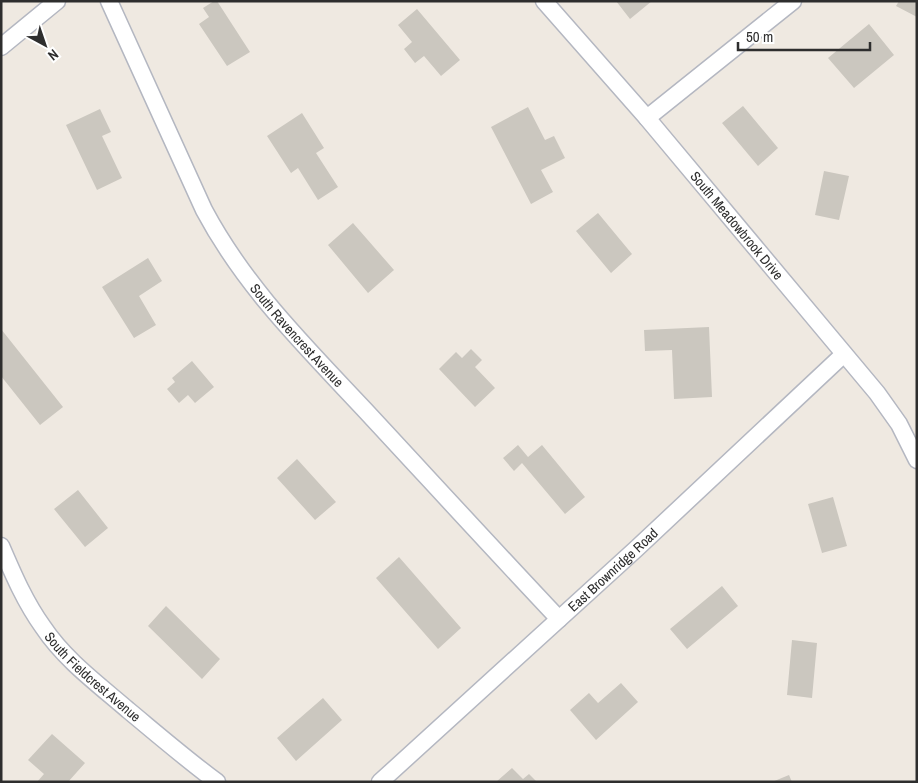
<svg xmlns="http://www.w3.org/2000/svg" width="918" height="783" font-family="'Archivo Narrow',sans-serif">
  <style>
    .building { fill: #cbc7bf }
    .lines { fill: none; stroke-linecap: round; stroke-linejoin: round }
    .street-casing { stroke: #b4b7c1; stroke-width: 19 }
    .street { stroke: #fff; stroke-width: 16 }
    .labels { text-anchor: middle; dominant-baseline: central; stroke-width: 4; stroke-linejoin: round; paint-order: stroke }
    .street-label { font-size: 14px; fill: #2e2e2e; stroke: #fff }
  </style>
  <rect width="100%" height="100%" fill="#efe9e1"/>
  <path class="building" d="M214,1H217L250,52L227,66L199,24L209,17L203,8Z
    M616,1H652L630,19Z
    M899,1H917V17L896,6Z
    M417,9L460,60L441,76L424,56L415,63L404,49L412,42L398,25Z
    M869,24L894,55L854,88L828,58Z
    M743,106L778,148L758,166L722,123Z
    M528,107L545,140L554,136L565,158L541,170L553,192L531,204L491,127Z
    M100,109L111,132L102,136L122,178L97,190L66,125Z
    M302,113L324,148L316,153L338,187L318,200L298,168L291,173L267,136Z
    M824,171L849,176L839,220L815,215Z
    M598,213L632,254L611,273L576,231Z
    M353,223L394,270L368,293L328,245Z
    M148,258L162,281L139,296L156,325L134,338L102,287Z
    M709,327L712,397L674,399L672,350L645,351L644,330Z
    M1,329L63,407L40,425L1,376Z
    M471,349L482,360L475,367L495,388L475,407L439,369L456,352L462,358Z
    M192,361L214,387L195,403L188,395L179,403L167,389L175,382L172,378Z
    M518,445L528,457L542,445L585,497L565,514L522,463L514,471L503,458Z
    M297,459L336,502L315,520L277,478Z
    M78,490L108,528L85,547L54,509Z
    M833,497L847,546L822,553L808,504Z
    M399,557L461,628L438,649L376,578Z
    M722,586L738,606L687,649L670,629Z
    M166,606L220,659L202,679L148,626Z
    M792,640L817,643L812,698L787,695Z
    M621,683L638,702L596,740L570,710L589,693L598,703Z
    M323,698L342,720L296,761L277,738Z
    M52,734L85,763L68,782H37L44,774L28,760Z
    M512,768L523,779L529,774L537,782H496Z
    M789,775L792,782H772Z"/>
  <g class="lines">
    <g class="street-casing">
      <g id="street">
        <path id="s1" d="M109,1L204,210C245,287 304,345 363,408C428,478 493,549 559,619"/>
        <path id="s2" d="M544,1L647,118L877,393L899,424L917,460"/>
        <path d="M1,47L57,1"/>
        <path d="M647,118L793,1"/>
        <path id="s3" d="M1,546C13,574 25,602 43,627C65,660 98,684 128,710C157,734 186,759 217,782"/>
        <path id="s4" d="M380,782L636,549L844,354"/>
      </g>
    </g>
    <use href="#street" class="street"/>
  </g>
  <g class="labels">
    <g class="street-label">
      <text stroke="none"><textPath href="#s2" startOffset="296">South Meadowbrook Drive</textPath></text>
      <text stroke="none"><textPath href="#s1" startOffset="386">South Ravencrest Avenue</textPath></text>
      <text stroke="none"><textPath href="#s4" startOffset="315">East Brownridge Road</textPath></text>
      <text stroke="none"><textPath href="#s3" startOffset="162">South Fieldcrest Avenue</textPath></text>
    </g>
  </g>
  <rect width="918" height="783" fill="none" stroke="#2e2e2e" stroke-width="5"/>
  <g transform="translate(45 45) rotate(140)" stroke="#ffffff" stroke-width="4" paint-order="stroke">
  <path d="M0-4L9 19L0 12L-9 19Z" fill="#2e2e2e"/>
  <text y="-8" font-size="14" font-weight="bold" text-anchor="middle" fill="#2e2e2e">N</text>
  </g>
  <path d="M738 42v8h132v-8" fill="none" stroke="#2e2e2e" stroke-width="2.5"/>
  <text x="746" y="42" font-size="15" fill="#2e2e2e" stroke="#ffffff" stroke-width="4" paint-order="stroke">50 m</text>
</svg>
